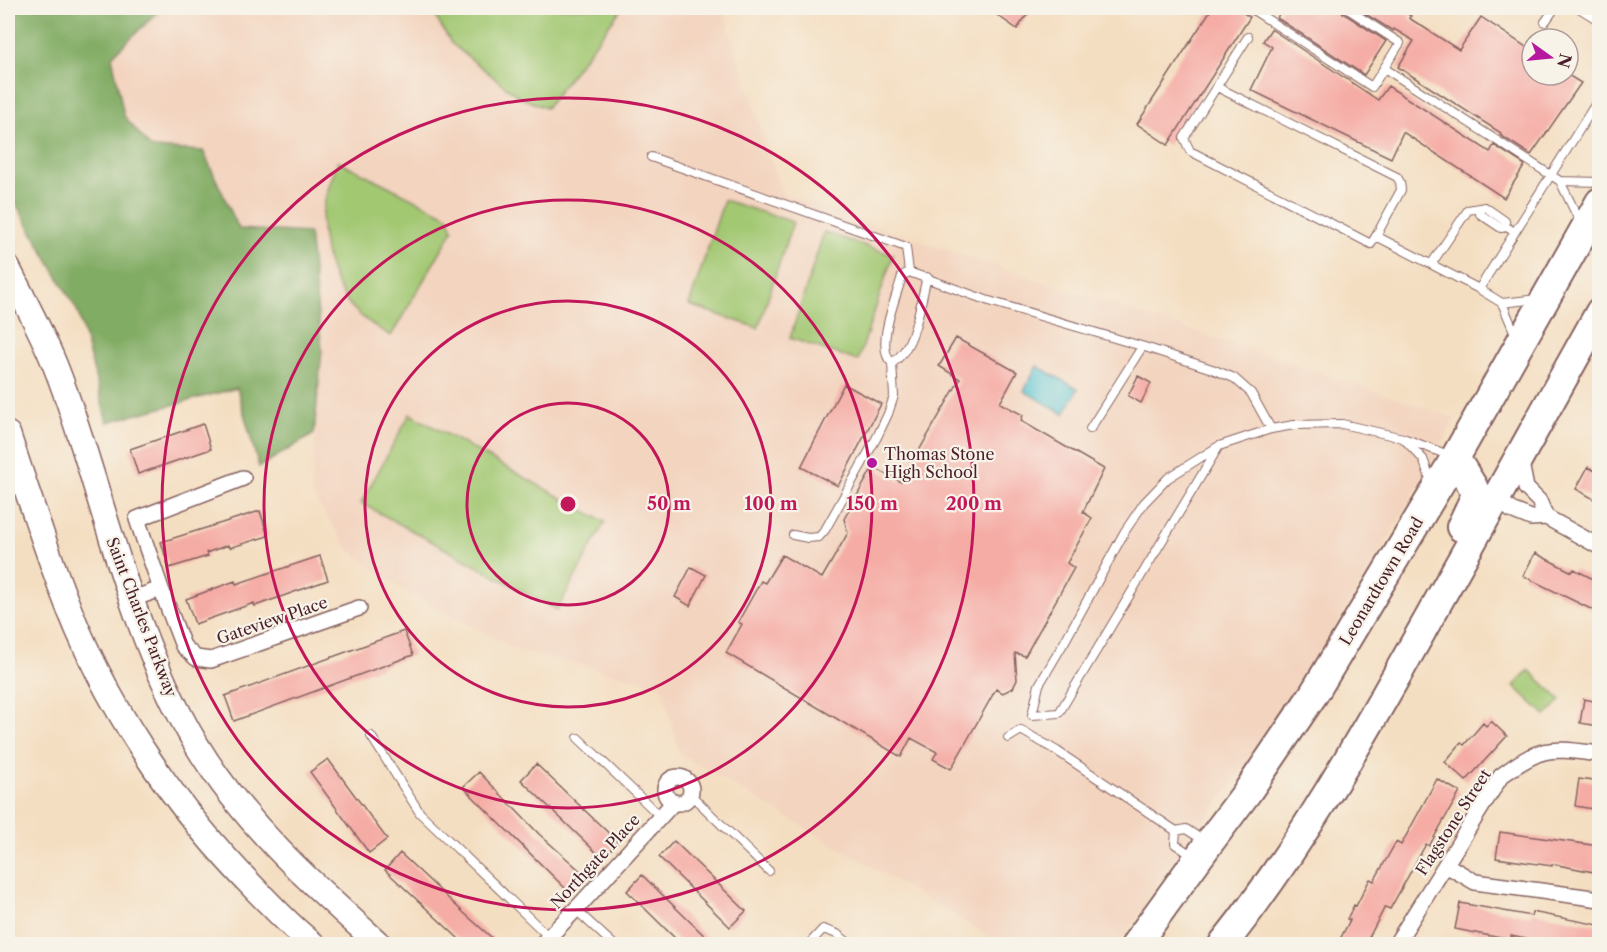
<svg xmlns="http://www.w3.org/2000/svg" width="1607" height="952" font-family="'Libre Caslon Text',serif">
  <style>
    .built { fill: #f3d4bf }
    .green { fill: #a2c872; stroke: #76744e; stroke-width: 1.5 }
    .forest { fill: #81ac64; stroke: #666648; stroke-width: 1.5 }
    .water { fill: #58c3d2; stroke: #51717e; stroke-width: 1.5 }
    .building { fill: #f5aca5 }
    .lines { fill: none; stroke-linecap: round; stroke-linejoin: round }
    .lane-casing { stroke: #866260; stroke-width: 10 }
    .street-casing { stroke: #866260; stroke-width: 18 }
    .primary-casing { stroke: #866260; stroke-width: 27 }
    .highway-casing { stroke: #866260; stroke-width: 32 }
    .lane { stroke: #fff; stroke-width: 8 }
    .street { stroke: #fff; stroke-width: 15 }
    .primary { stroke: #fff; stroke-width: 24 }
    .highway { stroke: #fff; stroke-width: 28 }
    .ring { fill: none; stroke: #c2185b; stroke-width: 3 }
    .poi-dot { fill: #b5179e; stroke: #f7f3e8; stroke-width: 2 }
    .labels { text-anchor: middle; dominant-baseline: central; stroke-width: 4.5; stroke-linejoin: round; paint-order: stroke }
    .poi-label { font-size: 16px; fill: #4a1f2b; stroke: #f7f3e8; text-anchor: start }
    .street-label { font-size: 16px; fill: #4a1f2b; stroke: #f7f3e8 }
    .centre { fill: #c2185b; stroke: #f7f3e8; stroke-width: 3 }
    .ring-label { font-size: 18px; text-anchor: middle; font-weight: bold; fill: #c2185b; stroke: #f7f3e8; stroke-width: 4.5; stroke-linejoin: round; paint-order: stroke }
  </style>
  <rect width="100%" height="100%" fill="#f7f3e8"/>
  <filter id="ink" filterUnits="userSpaceOnUse"><feTurbulence type="fractalNoise" baseFrequency=".0167" numOctaves="2"/><feDisplacementMap in="SourceGraphic" scale="12" xChannelSelector="R" yChannelSelector="G"/><feConvolveMatrix kernelMatrix="1 2 1 2 8 2 1 2 1" color-interpolation-filters="sRGB"/></filter>
  <filter id="wash" filterUnits="userSpaceOnUse"><feTurbulence type="fractalNoise" baseFrequency=".008" numOctaves="4" result="noise"/><feDisplacementMap in="SourceGraphic" scale="24" xChannelSelector="R" yChannelSelector="G"/><feGaussianBlur stdDeviation="1.35" result="paint"/><feColorMatrix in="noise" values="0 0 0 0 0 0 0 0 0 0 0 0 0 0 0 0 0 1.4 0 .05"/><feComposite in="paint" operator="in"/></filter>
  <g filter="url(#wash)">
    <rect width="100%" height="100%" fill="#f4dec1"/>
    <path class="built" d="M162,8H723L782,193L935,246L1456,418L1372,567L1272,729L1171,867L1118,944H1003L680,754L661,685L516,649L402,590L348,549L311,493L322,350L239,229L203,151L151,148L124,116L112,56Z"/>
    <path class="green" d="M430,8H622L546,108L519,97L452,44Z
      M338,161L448,216L453,230L391,336C379,329 367,322 357,312C336,294 322,251 322,224C322,202 331,181 338,161Z
      M724,200L793,222L758,328L689,305Z
      M824,232L893,255L858,361L790,338Z
      M410,414L605,522L557,610L361,503Z
      M1529,670L1561,700L1546,716L1514,686Z"/>
    <path class="forest" d="M8,8H162L112,56L124,116L151,148L203,151L239,229L309,233L322,350L314,434L259,467L237,388L107,422L78,312L8,190Z"/>
    <path class="water" d="M1037,366L1078,389L1064,414L1024,391Z"/>
    <g id="blocks">
      <path class="building" d="M987,8H1032L1017,29Z
        M1212,8H1235L1250,17L1168,145L1137,124Z
        M1282,8H1340L1343,13L1386,41L1364,75L1277,18Z
        M1356,8H1398L1411,16L1409,18L1459,50L1481,17L1532,51V75H1568L1581,83L1531,155L1500,135L1501,133L1398,67L1414,41L1394,29L1393,31Z
        M1271,29L1378,100L1388,86L1490,152L1494,145L1525,165L1504,198L1403,132L1391,158L1251,90L1272,47L1263,41Z
        M956,338L1017,372L1000,403L1023,415L1021,421L1104,469L1083,512L1092,518L1067,563L1074,568L1025,656L1015,653L1017,680L1013,688L1003,693L996,689L951,769L933,759L937,752L911,738L901,757L726,653L742,624L738,622L761,581L765,583L782,555L822,578L848,533L844,519L873,467L901,482L960,379L939,366Z
        M1138,376L1151,383L1141,403L1128,396Z
        M844,384L881,404L838,486L801,467Z
        M203,424L211,449L138,474L130,449Z
        M1588,467L1599,473V502L1576,489Z
        M260,511L268,536L229,548L228,545L206,553L208,556L169,568L161,542Z
        M1535,553L1572,572L1574,569L1599,582V613L1523,576Z
        M320,556L328,580L255,606L254,603L195,624L186,599L235,581L236,584Z
        M691,567L706,575L690,606L675,597Z
        M404,631L413,655L234,721L225,696Z
        M1584,699L1599,702V726L1580,723Z
        M1491,721L1507,736L1466,781L1445,762L1461,743L1464,745L1483,723L1486,726Z
        M328,759L387,839L369,853L310,772Z
        M536,764L618,842L602,858L521,780Z
        M479,772L539,834L585,875L569,892L463,787Z
        M1437,779L1460,792L1429,846L1426,844L1390,909L1385,907L1365,945H1337L1350,920L1347,919L1354,905L1356,906L1370,879L1374,881L1396,842L1401,845Z
        M1579,779L1599,782V810L1575,806Z
        M1500,832L1599,846V873L1552,864V866L1496,858Z
        M674,841L746,911L730,927L659,857Z
        M400,853L464,913L500,945H466L458,938L385,870Z
        M642,875L714,945H682L627,891Z
        M1460,903L1531,916L1532,912L1599,925L1597,945H1556L1511,936V940L1455,929Z"/>
    </g>
  </g>
  <g filter="url(#ink)">
    <use href="#blocks" fill-opacity="0" stroke="#866260" stroke-width="1.5"/>
    <g class="lines">
      <g class="lane-casing">
        <path id="lane" d="M1250,8L1372,87L1400,43L1346,8
          M1579,8L1600,21
          M1545,22L1555,8
          M1248,37L1184,138L1190,151L1371,244L1376,236L1479,289L1600,97
          M1384,68L1560,181
          M1217,87L1397,177L1400,182L1401,190L1376,236
          M651,157L906,247L909,272
          M1480,209V214L1501,228L1506,227L1510,229
          M1580,222L1560,181L1600,182
          M1432,263L1468,210L1485,207L1505,221L1506,227
          M1479,289L1502,303L1516,336
          M1502,303L1537,299
          M892,363C874,348 897,296 902,276L909,272L986,300L1148,348L1212,369L1234,378L1251,393L1271,429
          M1090,429L1142,347
          M1219,446L1059,713L1032,715L1039,685L1065,641L1125,531L1144,503L1168,478L1219,446L1271,429L1294,425L1342,424L1403,438
          M1428,481L1430,478L1423,459L1403,438L1451,456
          M793,535L808,538L819,537L825,530L877,437L888,414L894,396L892,363C916,348 920,303 927,277
          M371,736L420,813L549,937
          M578,738L661,817
          M1008,738L1021,730L1057,751L1176,831L1186,829L1204,841
          M690,794L769,871
          M1176,831L1175,844L1193,856
          M576,910L613,944
          M809,944L823,929L837,934L850,944"/>
      </g>
      <g class="street-casing">
        <path id="street" d="M1520,458L1526,488L1539,501L1546,517
          M1496,497L1511,510L1531,518L1546,517L1600,547
          M161,589L137,519L243,478
          M132,599L161,589L183,646L196,658L211,660L359,608
          M665 790a13 13 0 1 1 26 0a13 13 0 1 1-26 0Z
          M1446,865L1475,882L1600,899
          M542,944L579,906L674,802
          M1396,944L1501,776C1543,745 1549,748 1600,754"/>
      </g>
      <g class="primary-casing">
        <path id="primary" d="M8,268C23,298 39,327 52,358C65,388 75,421 85,452C116,551 143,655 196,744C244,824 311,883 379,944
          M8,434C25,485 42,537 61,588C103,702 172,805 257,891C275,909 293,929 313,944"/>
      </g>
      <g class="highway-casing">
        <path id="highway" d="M1455,458L1473,487L1476,495L1461,527
          M1136,944L1209,843L1248,791L1313,695L1455,458L1600,202
          M1223,944C1303,844 1366,730 1429,618C1486,516 1544,414 1600,312"/>
      </g>
      <use href="#lane" class="lane"/>
      <use href="#street" class="street"/>
      <use href="#primary" class="primary"/>
      <use href="#highway" class="highway"/>
    </g>
  </g>
  <g class="ring">
    <circle cx="568" cy="504" r="101"/>
    <circle cx="568" cy="504" r="203"/>
    <circle cx="568" cy="504" r="304"/>
    <circle cx="568" cy="504" r="406"/>
  </g>
  <circle class="poi-dot" cx="872" cy="463" r="6"/>
  <g class="labels">
    <g class="poi-label">
      <text x="884" y="454">Thomas Stone<tspan x="884" dy="18">High School</tspan></text>
    </g>
    <g class="street-label">
      <text transform="translate(1381 581) rotate(-59)">Leonardtown Road</text>
      <text transform="translate(142 617) rotate(69)">Saint Charles Parkway</text>
      <text transform="translate(272 620) rotate(-19)">Gateview Place</text>
      <text transform="translate(1453 822) rotate(-57)">Flagstone Street</text>
      <text transform="translate(595 861) rotate(-47)">Northgate Place</text>
    </g>
  </g>
  <circle cx="568" cy="504" r="9" class="centre"/>
  <g class="ring-label">
    <text x="669" y="510">50 m</text>
    <text x="771" y="510">100 m</text>
    <text x="872" y="510">150 m</text>
    <text x="974" y="510">200 m</text>
  </g>
  <rect width="1607" height="952" fill="none" stroke="#f7f3e8" stroke-width="30"/>
  <g transform="translate(1550 57) rotate(105)"><circle r="28" fill="#f7f3e8" stroke="#b29e9c" stroke-width="1.5"/>
  <path d="M0-4.5L10 22L0 15L-10 22Z" fill="#b5179e"/>
  <text y="-9" font-size="16" font-weight="bold" text-anchor="middle" fill="#4a1f2b">N</text>
  </g>
</svg>
